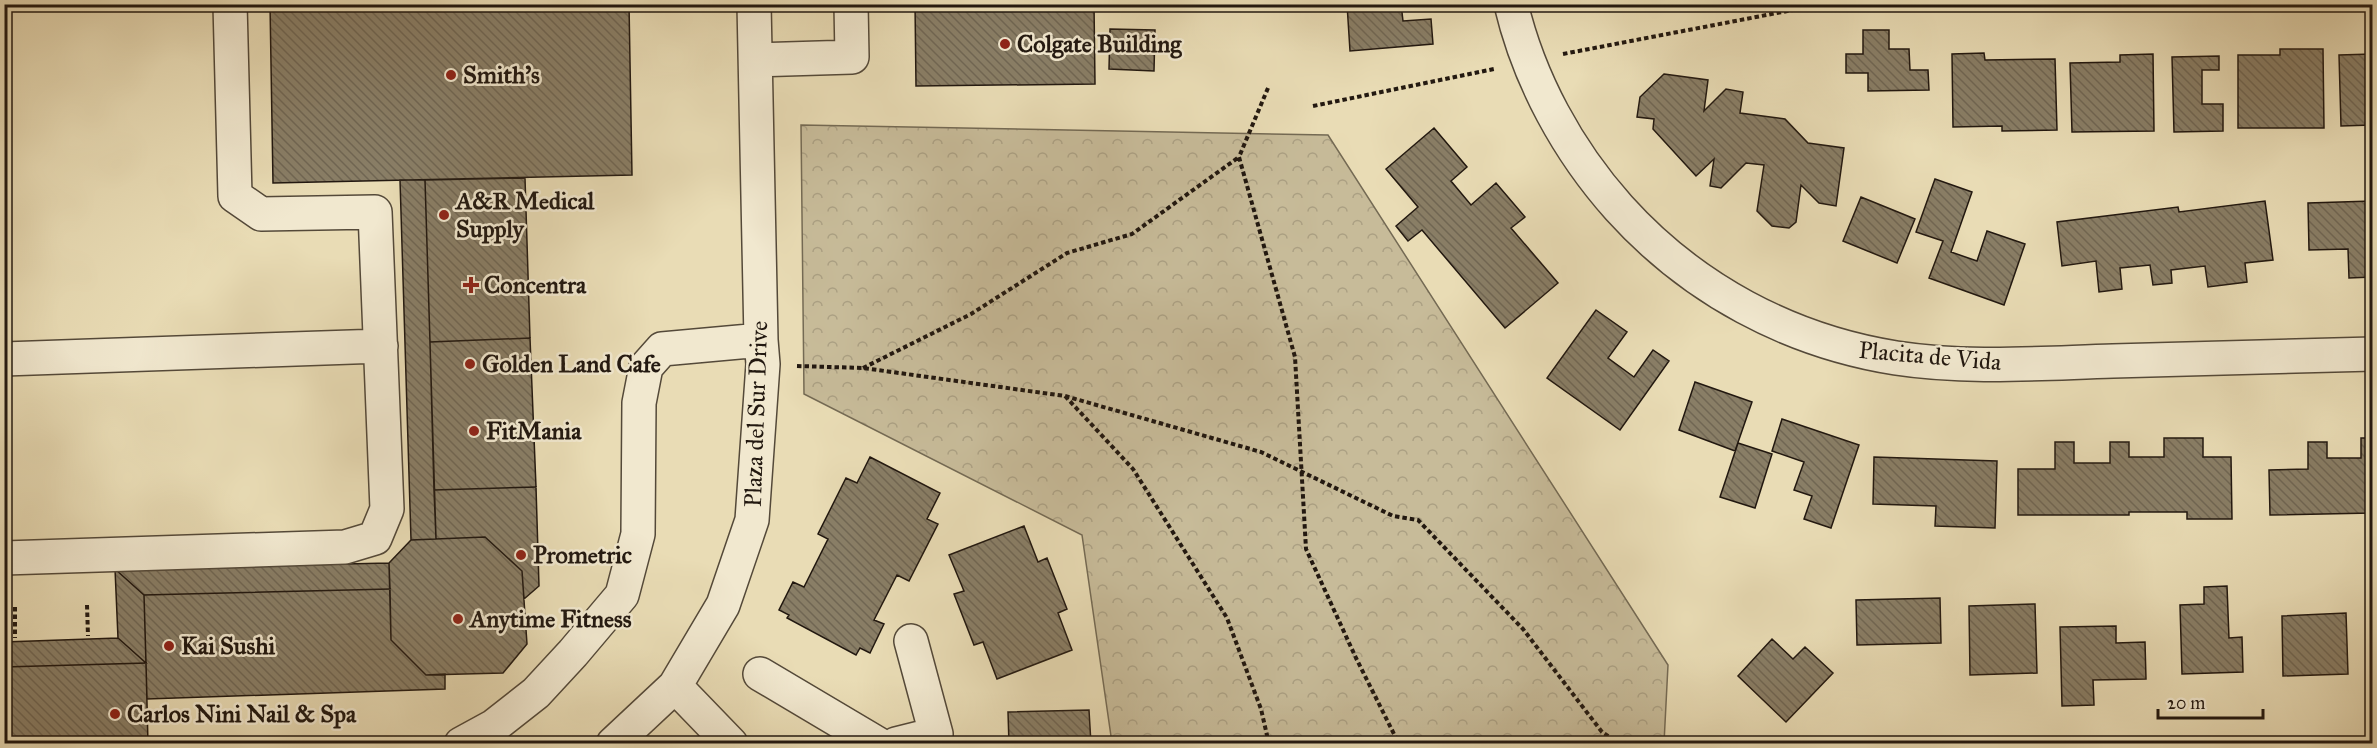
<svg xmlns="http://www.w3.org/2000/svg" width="2377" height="748" font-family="'IM FELL Great Primer',serif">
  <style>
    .forest { fill: url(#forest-crowns); stroke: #746a54; stroke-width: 1.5 }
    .building { fill: url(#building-back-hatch); stroke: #221810; stroke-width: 1.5 }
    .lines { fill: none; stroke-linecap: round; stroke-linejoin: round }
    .minor-casing { stroke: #544939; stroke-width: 36 }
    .path { stroke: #221810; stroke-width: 4; stroke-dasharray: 4.5 3; stroke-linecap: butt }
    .minor { stroke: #f1e8cf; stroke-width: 33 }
    .poi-dot { fill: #8f2418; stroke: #f1e8cf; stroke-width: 2 }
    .labels { text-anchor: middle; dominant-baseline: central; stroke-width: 5; stroke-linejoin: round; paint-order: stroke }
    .poi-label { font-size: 24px; font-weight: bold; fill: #221810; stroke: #f1e8cf; text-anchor: start }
    .street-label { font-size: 24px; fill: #221810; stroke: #f1e8cf }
  </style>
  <defs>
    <pattern id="forest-crowns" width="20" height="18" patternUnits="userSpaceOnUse" patternTransform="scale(1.5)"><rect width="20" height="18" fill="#c7bb99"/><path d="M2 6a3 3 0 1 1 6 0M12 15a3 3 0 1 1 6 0" fill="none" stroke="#aba083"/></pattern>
    <pattern id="building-back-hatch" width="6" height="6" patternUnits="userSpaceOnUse" patternTransform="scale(1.5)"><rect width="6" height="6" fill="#897e66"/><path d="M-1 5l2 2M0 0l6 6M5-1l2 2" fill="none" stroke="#706653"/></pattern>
  </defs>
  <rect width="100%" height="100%" fill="#e9dcb5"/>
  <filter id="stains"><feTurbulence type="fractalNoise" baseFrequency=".00333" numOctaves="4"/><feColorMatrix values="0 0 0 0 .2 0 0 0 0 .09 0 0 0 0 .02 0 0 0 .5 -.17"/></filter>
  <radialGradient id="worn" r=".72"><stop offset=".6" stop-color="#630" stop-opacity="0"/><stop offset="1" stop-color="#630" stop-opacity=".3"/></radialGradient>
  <path class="forest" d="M801,125L1328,135L1668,665L1664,743H1112L1082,535L804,394Z"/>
  <path class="building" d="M270,4H629L632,175L273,183Z
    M915,4H1094L1095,84L916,86Z
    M1347,4H1401L1403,21L1431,19L1433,44L1350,51Z
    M1110,29L1155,30L1154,71L1109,69Z
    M1863,30H1889V49H1909L1910,70H1928L1929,90L1868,91V73H1846V54H1863Z
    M2280,49H2323L2324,128H2238V55H2280Z
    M1984,53L1985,60L2055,59L2057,130L2002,131V126L1953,127L1952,54Z
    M2153,54L2154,131L2072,132L2070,63L2120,62V55Z
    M2372,54V66H2366V100H2372V125L2341,126L2339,55Z
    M2219,56V70H2202V104H2223V131L2174,132L2172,57Z
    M1664,74L1708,80L1704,111L1726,89L1743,92L1740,113L1785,119L1808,143L1844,148L1836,206L1819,203L1801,185L1796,222L1789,228L1772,226L1757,211L1764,165L1746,163L1721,188L1710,186L1714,159L1696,176L1653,129L1654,119L1637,117L1640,97Z
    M1434,128L1467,167L1451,181L1471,205L1496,183L1525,217L1511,228L1558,283L1505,328L1422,230L1408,241L1396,226L1418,207L1386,169Z
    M525,178L530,338L430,342L425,180Z
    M1935,179L1972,192L1951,252L1977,261L1987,231L2025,244L2004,305L1929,278L1943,241L1916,232Z
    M400,180H425L436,539L411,540Z
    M1861,197L1915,219L1897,263L1843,241Z
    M2265,201L2273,260L2245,263L2247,282L2208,287L2205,266L2171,270L2172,283L2153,285L2150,265L2120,268L2122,289L2099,292L2096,261L2062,266L2057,222L2178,207L2179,212Z
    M2372,201V277L2349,278L2348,249L2309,250L2308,203Z
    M1596,310L1627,332L1608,358L1634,377L1653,350L1669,361L1620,430L1547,378Z
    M530,338L536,487L434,490L430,342Z
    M1695,382L1752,402L1735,451L1679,430Z
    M1782,419L1859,445L1831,528L1804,519L1812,496L1794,490L1804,462L1772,451Z
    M2164,438H2203V457H2231L2232,519H2187V512H2129V515H2018V469H2055V442H2074V463H2110V442H2129V457H2164Z
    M2361,438H2372V513L2270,515L2269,470L2308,469V442H2327V458H2361Z
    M1738,443L1772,454L1755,508L1720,497Z
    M870,457L940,493L927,519L938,524L909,581L897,575L874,620L884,624L870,653L860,648L856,655L787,618L789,615L779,610L793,582L804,587L828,539L818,534L846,478L857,483Z
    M1874,457L1997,461L1995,528L1935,526L1936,506L1873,504Z
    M536,487L539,586L524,599L522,571L485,537L436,539L434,490Z
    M1024,526L1038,562L1047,558L1067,609L1058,613L1072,650L997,679L983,642L974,645L954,594L964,591L949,555Z
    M485,537L522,571L527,644L503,673L426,675L391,640L389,563L411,540Z
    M389,563L390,589L144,595L115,569Z
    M115,569L144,595L146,663L118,638Z
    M2227,586L2229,638L2242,637L2243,672L2182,674L2180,605L2204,604V587Z
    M390,589L391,640L426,675L445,674V689L147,699L144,595Z
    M1940,598L1941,643L1857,645L1856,600Z
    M2035,604L2037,673L1970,675L1969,606Z
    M2346,613L2348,674L2283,676L2282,616Z
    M2116,626V643L2145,642L2146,679L2093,680L2094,705L2062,706L2060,627Z
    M118,638L146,663L4,667V642Z
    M1772,639L1793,659L1805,647L1833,673L1786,722L1738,676Z
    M146,663L148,744H4V667Z
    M1089,710L1091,744H1009L1008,712Z"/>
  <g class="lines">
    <g class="minor-casing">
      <path id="minor" d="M1511,4C1529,80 1568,151 1619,208C1692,289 1789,341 1896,358C1967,369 2042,363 2113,361C2200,359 2286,357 2372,354
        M756,60L852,57L851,4
        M4,359L381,346
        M4,558L345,547L375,538L387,509L375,212L261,214L235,196L230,4
        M911,641L936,734
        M760,674L878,744
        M675,686L731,744
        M461,744L494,726L536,693L573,653L622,595L638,534L639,403L646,367L662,349L761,340
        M613,744L675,686L723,605L752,520L763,364L761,340L754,4
        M896,744L936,734V744"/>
    </g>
    <path class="path" d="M1563,54L1824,4
      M1268,88L1239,157L1295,357L1306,549L1356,658L1399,744
      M1313,106L1494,69
      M797,366L863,368L1065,396L1261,452L1393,516L1418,520L1523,629L1602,732L1620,744
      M863,368L971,314L1067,253L1132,234L1239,157
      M1065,396L1133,469L1227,618L1261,709L1269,744
      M87,605L88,636
      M15,607V638"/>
    <use href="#minor" class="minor"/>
  </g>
  <g class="poi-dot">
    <circle cx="1005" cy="44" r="6"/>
    <circle cx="451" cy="75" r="6"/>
    <circle cx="444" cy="215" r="6"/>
    <path d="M468 276h6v6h6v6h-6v6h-6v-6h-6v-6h6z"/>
    <circle cx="470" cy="364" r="6"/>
    <circle cx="474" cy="431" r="6"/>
    <circle cx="521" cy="555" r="6"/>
    <circle cx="458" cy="619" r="6"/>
    <circle cx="169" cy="646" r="6"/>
    <circle cx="115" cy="714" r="6"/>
  </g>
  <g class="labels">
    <g class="poi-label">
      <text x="1017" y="44">Colgate Building</text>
      <text x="463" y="75">Smith's</text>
      <text x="456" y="201">A&amp;R Medical<tspan x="456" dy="28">Supply</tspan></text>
      <text x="484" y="285">Concentra</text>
      <text x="482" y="364">Golden Land Cafe</text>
      <text x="486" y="431">FitMania</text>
      <text x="533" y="555">Prometric</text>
      <text x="470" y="619">Anytime Fitness</text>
      <text x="181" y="646">Kai Sushi</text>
      <text x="127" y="714">Carlos Nini Nail &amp; Spa</text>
    </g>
    <g class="street-label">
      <text transform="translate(1930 356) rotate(5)">Placita de Vida</text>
      <text transform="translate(756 414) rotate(-88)">Plaza del Sur Drive</text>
    </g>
  </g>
  <rect width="2377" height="748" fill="none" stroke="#e9dcb5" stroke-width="24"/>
  <rect x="6" y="6" width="2365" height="736" fill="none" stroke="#221810" stroke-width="3"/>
  <rect x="12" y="12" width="2353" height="724" fill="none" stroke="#221810" stroke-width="1.5"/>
  <path d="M2158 709v9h105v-9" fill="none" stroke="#221810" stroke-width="3"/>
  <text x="2167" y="709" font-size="18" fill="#221810" stroke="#f1e8cf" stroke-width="4.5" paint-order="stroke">20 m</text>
  <rect width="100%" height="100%" filter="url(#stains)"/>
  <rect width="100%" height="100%" fill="url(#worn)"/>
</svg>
